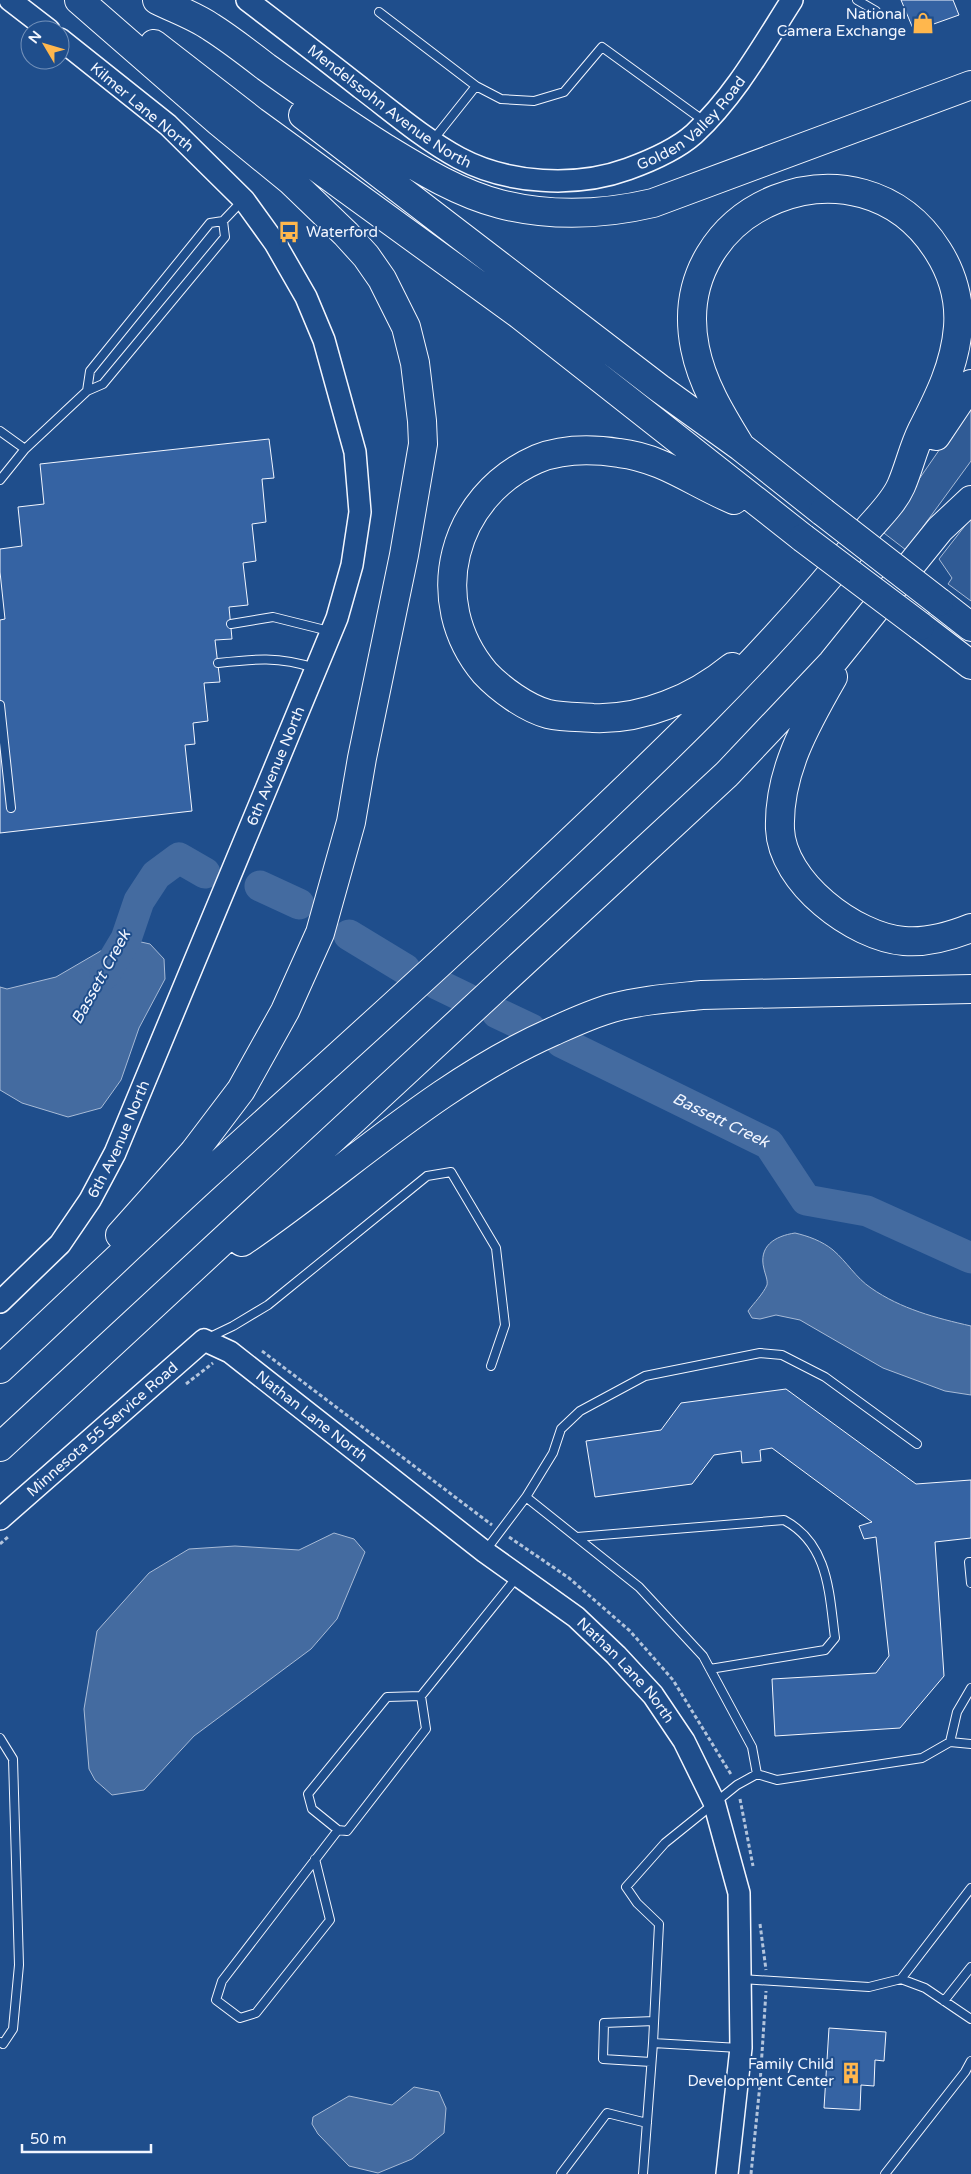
<svg xmlns="http://www.w3.org/2000/svg" width="971" height="2174" font-family="'Varela Round',sans-serif">
  <style>
    .built { fill: #305b95; stroke: #a8bbd7 }
    .water { fill: #446ba0; stroke: #a8bbd7 }
    .lines { fill: none; stroke-linecap: round; stroke-linejoin: round }
    .river { stroke: #446ba0; stroke-width: 31 }
    .building { fill: #3563a3; stroke: #f2f6ff }
    .lane-casing { stroke: #f2f6ff; stroke-width: 10 }
    .secondary-casing { stroke: #f2f6ff; stroke-width: 24 }
    .highway-casing { stroke: #f2f6ff; stroke-width: 30 }
    .path { stroke: #b3c4dc; stroke-width: 3; stroke-dasharray: 4 2.5; stroke-linecap: butt }
    .lane { stroke: #1f4e8c; stroke-width: 8 }
    .secondary { stroke: #1f4e8c; stroke-width: 21 }
    .highway { stroke: #1f4e8c; stroke-width: 28 }
    .highway-bridge-casing { stroke: #f2f6ff; stroke-width: 30; stroke-linecap: butt }
    .highway-bridge { stroke: #1f4e8c; stroke-width: 28 }
    .labels { text-anchor: middle; dominant-baseline: central; stroke-width: 4; stroke-linejoin: round; paint-order: stroke }
    .poi-label { font-size: 15px; fill: #f2f6ff; stroke: #1f4e8c; text-anchor: end }
    .street-label { font-size: 15px; fill: #f2f6ff; stroke: #1f4e8c }
    .water-label { font-size: 16px; font-style: italic; fill: #f2f6ff; stroke: #1f4e8c }
  </style>
  <rect width="100%" height="100%" fill="#1f4e8c"/>
  <path class="built" d="M971,404V461L906,550L880,530L915,485Z
    M971,518V601L948,584L952,578L939,559Z"/>
  <path class="water" d="M123,938L150,944L164,959L165,979L139,1028L121,1080L101,1108L68,1117L22,1103L0,1090V987L7,989L56,977Z
    M795,1233C808,1236 822,1241 833,1250C847,1262 856,1278 871,1288C901,1309 936,1318 971,1326V1395L945,1391L883,1368L800,1320L776,1315L760,1319L752,1318L748,1311C754,1303 763,1294 767,1285C768,1280 765,1274 764,1269C758,1246 775,1236 795,1233Z
    M334,1533L354,1539L365,1552L337,1619L311,1649L194,1736L144,1790L112,1795L95,1780L89,1769L84,1709L97,1631L149,1573L189,1549L235,1546L299,1550Z
    M414,2087L439,2092L446,2108L444,2133L412,2159L378,2173L349,2166L318,2134L312,2124L313,2117L349,2096L392,2105Z"/>
  <g class="lines">
    <g class="river">
      <path d="M260,886L299,904"/>
      <path d="M349,935L405,969"/>
      <path d="M105,974L126,939L139,901L156,875L179,858L205,873"/>
      <path d="M437,984L466,998"/>
      <path d="M497,1013L531,1029"/>
      <path id="s1" d="M561,1042L769,1144L806,1200L867,1211L971,1258"/>
    </g>
  </g>
  <path class="building" d="M901,0H953L959,15L914,31Z
    M269,439L274,478L262,479L266,522L252,524L256,561L243,563L248,605L229,607L232,639L215,640L220,682L204,683L208,721L193,723L195,744L185,745L192,811L0,833V620L5,619L0,572V549L22,546L18,507L44,504L40,464Z
    M786,1389L916,1484L971,1480V1538L935,1542L944,1676L900,1728L775,1736L772,1679L876,1673L889,1656L876,1537L864,1539L859,1526L872,1522L772,1448L760,1450L761,1461L742,1463L741,1451L714,1455L692,1484L595,1497L586,1441L661,1430L681,1403Z
    M829,2028L886,2032L884,2061L875,2060L874,2086L861,2085L860,2110L824,2108Z"/>
  <g class="lines">
    <g class="lane-casing">
      <path id="lane" d="M857,0L876,11
        M379,12L476,86L433,140
        M476,86L501,99L534,101L564,92L602,47L704,121
        M87,391L90,371L210,223L223,221L243,200
        M0,431L25,449L87,391L103,384L225,237L223,221
        M0,480L25,449
        M231,624L273,617L329,631
        M218,663C253,659 280,656 314,668
        M0,705L11,808
        M208,1338L233,1326L268,1305L427,1176L451,1172L496,1248L505,1325L491,1366
        M526,1497L553,1453L561,1429L580,1411L645,1376L760,1353L782,1355L825,1377L917,1444
        M577,1537L784,1520C829,1544 829,1593 835,1638L825,1650L710,1669
        M486,1550L526,1497L639,1587L703,1656L752,1747L757,1774L737,1785L665,1843L626,1887L637,1903L659,1924L653,2043
        M971,1562H969L971,1583
        M0,1738L13,1759L19,1965L13,2029L3,2044L0,2042
        M950,1742L957,1712L971,1688
        M757,1774L777,1780L922,1758L950,1742L971,1744
        M338,1830L347,1831L426,1729L421,1696
        M315,1859L330,1920L256,2013L240,2018L216,2000L222,1981L338,1830L312,1809L308,1794L387,1697L421,1696L517,1577
        M742,1979L869,1987L901,1979L971,1888
        M901,1979L925,1988L971,2019
        M944,2001L971,1967
        M651,2062L603,2059L604,2023L654,2021
        M561,2174L607,2113L647,2123
        M643,2174L653,2043L739,2048
        M885,2174L965,2072L971,2061"/>
    </g>
    <g class="secondary-casing">
      <g id="secondary">
        <path d="M10,0L49,30"/>
        <path id="s2" d="M247,0C285,29 323,58 361,88C393,112 424,139 459,158C508,184 576,188 628,169C650,161 676,150 694,134C735,96 762,47 792,0"/>
        <path id="s3" d="M0,1302L60,1244L90,1200L115,1153L337,618L352,565L360,512L355,452L324,340L306,297L275,243L244,200L168,125L60,39"/>
        <path id="s4" d="M0,1519L204,1340L230,1352L485,1552L576,1617L616,1655L653,1695L684,1741L714,1802L739,1893L741,2048L727,2174"/>
      </g>
    </g>
    <g class="highway-casing">
      <path id="highway" d="M79,0L219,122L291,181L346,234L366,256L382,279L406,327L415,363L422,421L423,444L404,555L362,758L351,822L320,933L285,1011L241,1090L194,1152L120,1235
        M157,0C175,9 195,16 211,27C230,39 248,53 266,67C305,95 344,122 385,148C421,170 458,193 500,204C551,217 602,215 653,203L971,85
        M154,44L253,121L520,315L803,538
        M303,115L659,388L741,447L823,512
        M936,436L971,384
        M939,602L971,627
        M920,626L971,665
        M732,667C694,698 643,720 593,718C579,717 562,717 548,714C526,708 500,689 485,673C424,601 452,496 537,459C562,449 593,449 619,453C663,458 695,484 734,500
        M833,677C806,724 778,773 780,829C782,882 854,937 904,941C926,943 951,936 971,928
        M242,1242C345,1172 437,1083 552,1032C572,1023 591,1014 612,1008C641,1000 672,998 702,995L971,989
        M0,1369C69,1305 136,1240 205,1177C311,1080 418,985 523,886C642,774 762,662 864,534C876,519 893,504 901,486C909,468 913,448 922,430C939,397 955,365 958,327C960,300 952,273 938,251C860,127 666,204 695,348C702,384 722,416 741,447
        M0,1447L727,774L832,663L940,529L971,500"/>
    </g>
    <path class="path" d="M262,1351L492,1525
      M186,1384L213,1363
      M509,1537L569,1578L630,1631L673,1680L732,1776
      M0,1544L9,1536
      M740,1799L753,1866
      M760,1924L766,1970
      M751,2174L760,2084L766,1991"/>
    <use href="#lane" class="lane"/>
    <use href="#secondary" class="secondary"/>
    <use href="#highway" class="highway"/>
    <g class="highway-bridge-casing">
      <path id="highway-bridge" d="M823,512L939,602
        M803,538L920,626"/>
    </g>
    <use href="#highway-bridge" class="highway-bridge"/>
  </g>
  <defs>
    <g id="shop-bare" transform="scale(1.725)"><path d="M-5-2.5h2.3a2.7 3.5 0 0 1 5.4 0H5L5.5 6h-11ZM-1.5-2.5h3a1.5 2.3 0 0 0-3 0Z" fill="#ffb74d" stroke="#1f4e8c" stroke-width="2.5" paint-order="stroke"/></g>
    <g id="bus-bare" transform="scale(1.725)"><path d="M-5-6H5V4H4V6H2V4H-2V6H-4V4H-5ZM-3.5-4V0h7V-4ZM-3.5 1.2v1.5H-2V1.2ZM2 1.2v1.5H3.5V1.2Z" fill="#ffb74d" stroke="#1f4e8c" stroke-width="2.5" paint-order="stroke"/></g>
    <g id="building-bare" transform="scale(1.725)"><path d="M-4-6H4V6H1V3H-1V6H-4ZM-2.5-4.3h1.7v1.8h-1.7ZM.8-4.3h1.7v1.8H.8ZM-2.5-1h1.7V.8h-1.7ZM.8-1h1.7V.8H.8Z" fill="#ffb74d" stroke="#1f4e8c" stroke-width="2.5" paint-order="stroke"/></g>
  </defs>
  <g fill-rule="evenodd">
    <use href="#shop-bare" x="923" y="23"/>
    <use href="#bus-bare" x="289" y="232"/>
    <use href="#building-bare" x="851" y="2073"/>
  </g>
  <g class="labels">
    <g class="poi-label">
      <text x="906" y="14">National<tspan x="906" dy="17">Camera Exchange</tspan></text>
      <text x="306" y="232" text-anchor="start">Waterford</text>
      <text x="834" y="2064">Family Child<tspan x="834" dy="17">Development Center</tspan></text>
    </g>
    <g class="street-label">
      <text stroke="none"><textPath href="#s2" startOffset="178">Mendelssohn Avenue North</textPath></text>
      <text transform="translate(142 107) rotate(40)">Kilmer Lane North</text>
      <text stroke="none"><textPath href="#s2" startOffset="518">Golden Valley Road</textPath></text>
      <text stroke="none"><textPath href="#s3" startOffset="609">6th Avenue North</textPath></text>
      <text stroke="none"><textPath href="#s3" startOffset="204">6th Avenue North</textPath></text>
      <text stroke="none"><textPath href="#s4" startOffset="404">Nathan Lane North</textPath></text>
      <text stroke="none"><textPath href="#s4" startOffset="136">Minnesota 55 Service Road</textPath></text>
      <text stroke="none"><textPath href="#s4" startOffset="809">Nathan Lane North</textPath></text>
    </g>
    <g class="water-label">
      <text transform="translate(101 977) rotate(-61)">Bassett Creek</text>
      <text stroke="none"><textPath href="#s1" startOffset="178">Bassett Creek</textPath></text>
    </g>
  </g>
  <g transform="translate(45 45) rotate(308)"><circle r="24" fill="#1f4e8c" stroke="#7391ba"/>
  <path d="M0-4L9 19L0 12L-9 19Z" fill="#ffb74d"/>
  <text y="-8" font-size="14" font-weight="bold" text-anchor="middle" fill="#f2f6ff">N</text>
  </g>
  <path d="M22 2144v8h129v-8" fill="none" stroke="#f2f6ff" stroke-width="2.5"/>
  <text x="30" y="2144" font-size="15" fill="#f2f6ff" stroke="#1f4e8c" stroke-width="4" paint-order="stroke">50 m</text>
</svg>
